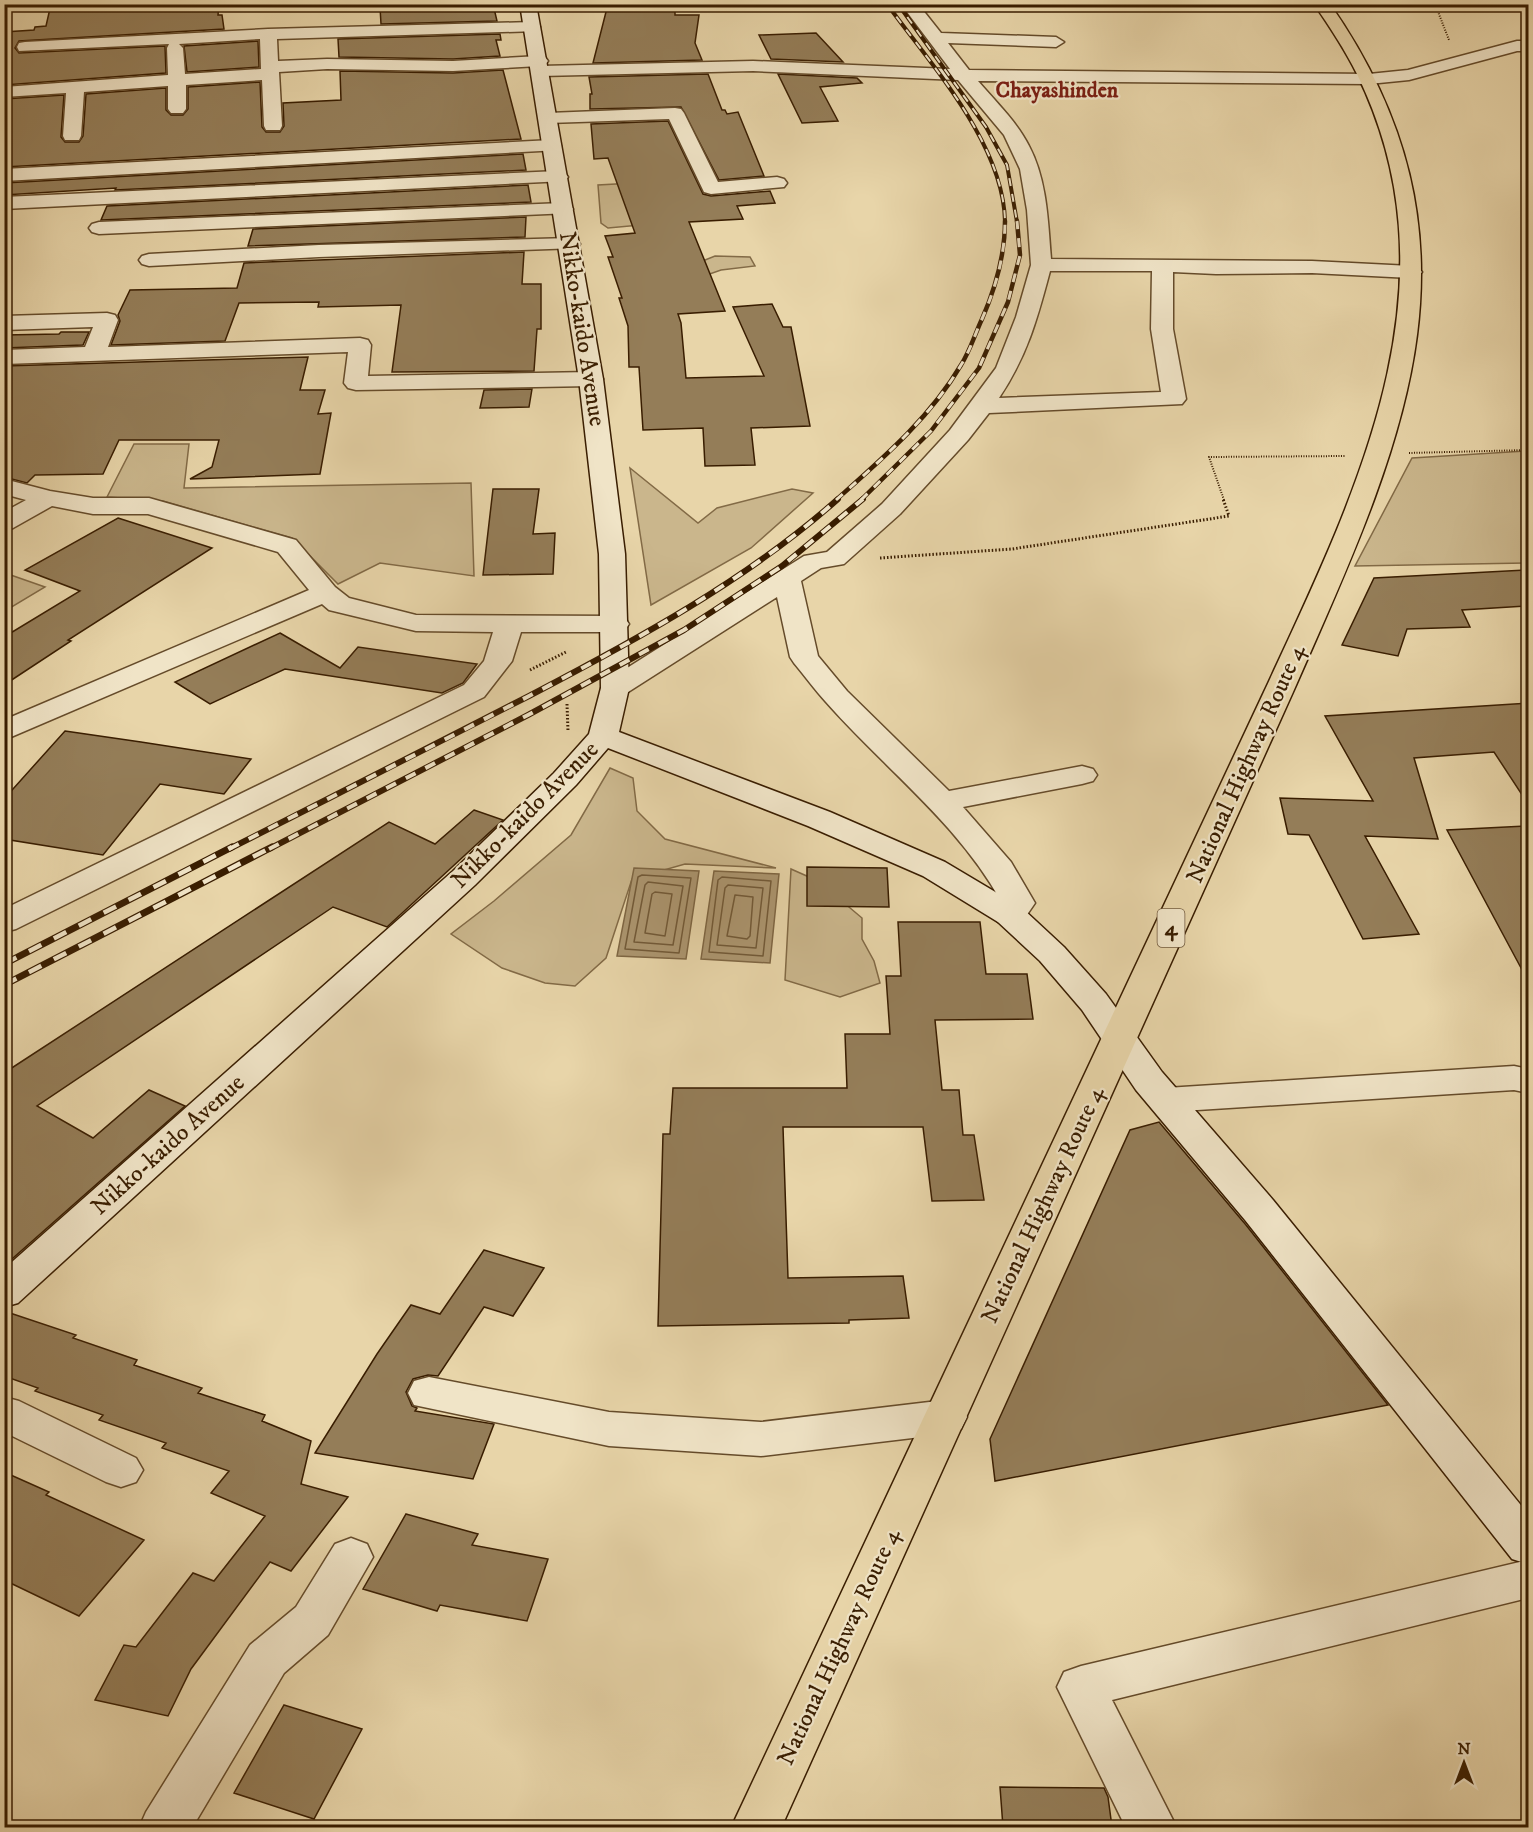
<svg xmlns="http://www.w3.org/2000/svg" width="1533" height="1832" font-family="'IM FELL DW Pica',serif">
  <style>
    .green { fill: #cab68c; stroke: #826a46; stroke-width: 1.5 }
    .water { fill: #ac9670; stroke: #7e6643; stroke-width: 1.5 }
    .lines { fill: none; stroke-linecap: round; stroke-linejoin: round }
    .shore { stroke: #725a38; stroke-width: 1.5 }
    .building { fill: #947d58; stroke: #391d00; stroke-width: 1.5 }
    .street-casing { stroke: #654b2a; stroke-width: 3 }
    .secondary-casing { stroke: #391d00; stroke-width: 3 }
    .highway-casing { stroke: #391d00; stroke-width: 3 }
    .path-far1 { stroke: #391d00; stroke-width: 2; stroke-dasharray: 1 1.5; stroke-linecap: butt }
    .path { stroke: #391d00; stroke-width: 3; stroke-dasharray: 1.5 2; stroke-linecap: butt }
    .street { fill: #f0e4c7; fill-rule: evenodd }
    .secondary { fill: #f0e4c7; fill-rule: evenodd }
    .highway { fill: #e8d5a9; fill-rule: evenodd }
    .rail-far3-casing { stroke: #391d00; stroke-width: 4 }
    .rail-far2-casing { stroke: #391d00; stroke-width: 4.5 }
    .rail-far1-casing { stroke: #391d00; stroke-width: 6 }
    .rail-casing { stroke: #391d00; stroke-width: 7 }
    .rail-far3 { stroke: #f0e4c7; stroke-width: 2; stroke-dasharray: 8; stroke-linecap: butt }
    .rail-far2 { stroke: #f0e4c7; stroke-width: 3; stroke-dasharray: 9; stroke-linecap: butt }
    .rail-far1 { stroke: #f0e4c7; stroke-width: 4; stroke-dasharray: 11; stroke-linecap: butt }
    .rail { stroke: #f0e4c7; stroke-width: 4.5; stroke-dasharray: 14; stroke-linecap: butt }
    .labels { text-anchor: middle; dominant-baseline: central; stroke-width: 4.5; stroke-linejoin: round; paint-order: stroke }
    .far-quarter-label { font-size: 22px; font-weight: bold; fill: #7a1f14; stroke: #f0e4c7 }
    .shield { fill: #f0e4c7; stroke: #70593c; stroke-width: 1.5 }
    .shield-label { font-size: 22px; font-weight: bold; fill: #391d00 }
    .street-label { font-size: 24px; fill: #391d00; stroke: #f0e4c7 }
  </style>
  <rect width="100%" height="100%" fill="#e8d5a9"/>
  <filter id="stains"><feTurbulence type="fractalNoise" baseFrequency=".00333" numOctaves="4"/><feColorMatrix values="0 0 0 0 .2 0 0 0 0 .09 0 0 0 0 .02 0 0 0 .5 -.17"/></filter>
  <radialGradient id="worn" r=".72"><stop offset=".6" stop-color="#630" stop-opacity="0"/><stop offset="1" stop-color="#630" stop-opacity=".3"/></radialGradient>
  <path class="green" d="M688,180L662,223L608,228L601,223L598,185Z
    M715,256L750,257L755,266L721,270L704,276L675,272Z
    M134,444H189L184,488L471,483L474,576L380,563L338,584L292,538L163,501L107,497Z
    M1528,451V563L1355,566L1412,458Z
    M630,468L698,523L717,508L792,489L813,493L751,548L651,605Z
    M5,573L45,587L5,611Z
    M610,768L633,778L637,811L665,839L776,868L685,864L632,879L606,958L575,986L545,983L502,968L451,934L494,901L571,835Z
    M791,869L818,881L862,918V939L874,961L880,983L840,997L785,980Z"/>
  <path class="water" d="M634,868L699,871L686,959L617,956Z
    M714,871L779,874L770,963L701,959Z"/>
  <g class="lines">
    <path class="shore" d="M642,875L691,878L679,953L625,949L638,877Z
      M722,877L771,881L763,956L709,952L718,880Z
      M648,882L683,886L673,945L634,942L645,885Z
      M728,885L763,888L756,948L717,945L725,888Z
      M655,892L672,894L665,936L645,933L652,894Z
      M735,895L753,897L750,936L747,939L727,936Z"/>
  </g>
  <path class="building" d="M51,4H219L218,15H222L224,29L19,41L15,48L19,53L165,46L166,73L4,85V32L34,30L35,27L46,26Z
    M423,4H493L497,21L381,24L380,7Z
    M608,4H675V15H699L695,43L702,60L593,63Z
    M816,33L843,62L771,59L759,35Z
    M500,34L501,40H496L500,56L453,59L339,57L338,39Z
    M258,41L259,67L187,72L184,46Z
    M503,70L521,139L4,167V99L64,95L61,137L65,142H79L83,136L86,94L166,88V110L171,115H183L188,109V87L260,82L262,127L266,132H280L284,126L283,103L341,100L340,71L453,73Z
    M708,74L722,110H725L727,114L738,112L764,176L719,180L681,107L590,109V94H592L589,77Z
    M778,74L857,78L862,83L820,87L838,121L802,123Z
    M668,121L703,194L711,196L770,191L775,203L737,206L743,219L689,222L725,311L678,314L681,323L686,378L764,376L733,307L772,304L783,327H791L810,426L751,428L755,465L705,466L703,428L643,430L639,367H629L628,326L619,298H622L608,257H613L605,236L635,233L608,158L594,159L591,124Z
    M523,154L526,170L115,190L116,188L4,195V183Z
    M528,185L531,202L101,220L107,206Z
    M526,217L525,237L248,246L253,229Z
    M524,252L522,284H541V329H537L534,371L392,372L401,305L318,307L319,302L239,303L225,341L111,345L120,321L118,315L130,290L237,288L244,263Z
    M61,332H89L83,345L4,348V335L59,334Z
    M308,357L300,390H325L318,414L331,413L320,474L190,479L212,467L219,440H119L103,474L35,475L27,483L4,477V366Z
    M532,389L529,407L480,408L484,390Z
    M493,489H539L533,534L555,533L553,574L483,575Z
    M118,518L212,548L68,640L71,641L4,685V637L80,591L25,570Z
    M1528,570V606L1462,610L1470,627L1407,629L1398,656L1342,645L1374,578Z
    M280,633L340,668L358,647L477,664L463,683L442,693L285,669L210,704L175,682Z
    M1528,703V804L1494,752L1414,758L1438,839L1365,836L1419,934L1363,939L1309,835L1288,834L1280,798L1373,801L1325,716Z
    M65,731L141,742L251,759L224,794L160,784L103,855L4,839V799Z
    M474,810L503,820L387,927L333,907L37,1106L93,1138L149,1090L185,1106L4,1266V1073L389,822L435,844Z
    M1528,826V981L1447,830Z
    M807,867L887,868L889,907L807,906Z
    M898,922H980L986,974H1027L1033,1019L935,1020L942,1090H959L963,1135H974L984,1200L932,1201L923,1127H783L788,1278L903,1276L909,1318L849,1320V1323L658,1326L663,1134H670L673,1088H847L845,1034H890L886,976H901Z
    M1159,1122L1246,1225L1388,1405L995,1481L990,1439L1130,1130Z
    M484,1250L544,1268L513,1316L484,1307L438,1376L428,1375L413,1379L406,1392L412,1406L417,1408L415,1411L494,1424L473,1479L315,1453L377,1354L411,1305L440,1314Z
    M4,1311L76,1335L73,1338L137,1360L134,1365L202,1388L198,1393L265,1415L262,1421L311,1441L301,1484L348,1497L291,1571L270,1562L191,1669L168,1716L95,1700L124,1645L136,1647L193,1573L214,1581L265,1516L211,1493L229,1471L162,1448L166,1443L99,1420L103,1415L35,1391L38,1388L4,1376Z
    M4,1472L49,1492L46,1495L144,1540L79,1616L4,1580Z
    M406,1514L478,1534L472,1545L548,1559L527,1621L440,1605L437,1611L363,1589Z
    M284,1705L362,1729L314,1819L234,1793Z
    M1000,1787L1104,1788L1108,1797L1112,1827H1003Z"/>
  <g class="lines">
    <g class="street-casing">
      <path id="street" d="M901,4H918L941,33L1056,37L1064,42L1056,47L948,43L969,70L1369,74L1408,70L1517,41H1528V51H1517L1409,80L1369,84L978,81C996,102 1017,122 1029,146C1047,180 1048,221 1051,259L1312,261L1411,266L1418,268L1422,272L1418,276L1411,278L1312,273L1216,274L1173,272V329L1186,399L1182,404L989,413L968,440L900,514L844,564L821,568L801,581L818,656L847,691L949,791L1082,766L1093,769L1097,775L1093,781L1082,784L963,807L1011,862L1035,903L1022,922L1010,925L998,922L994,915L1002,903C959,824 885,769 826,702C815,690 805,676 794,663L790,657L777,597L625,694L615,697L605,694L601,688L605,682L804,556L827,552L882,504L950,430L996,368L1016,317L1031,265L1027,210L1020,169L1004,135L958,80L753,71L541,76L535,75L532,71L535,67L541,66L753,61L950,69ZM1050,271H1152L1151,329L1161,392L999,398C1027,356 1037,320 1050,271Z
        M532,22L538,23L540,27L538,31L277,39L278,61L327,59L453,61L539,56L545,57L548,61L545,65L539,66L453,71L327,69L279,72L282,126L280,130H266L264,126L262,80L186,85V109L183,113H171L168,109V86L84,92L81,136L79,140H65L63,136L66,93L4,97V87L168,75L167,48L169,44L19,51L17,47L19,43L25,42L268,29ZM260,39L261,69L185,74L183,48L179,44Z
        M675,108L681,109L684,113L718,182L777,177L784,179L787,183L784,187L711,194L704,192L669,119L548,123L542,122L539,118L542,114L548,113Z
        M552,140L559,142L561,146L559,150L4,181V169Z
        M558,171L565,173L568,177L565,181L4,209V197Z
        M563,203L570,205L573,209L570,213L99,234L92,232L89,228L92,224L99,222Z
        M570,238L577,240L580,244L577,248L319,257L149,266L142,264L139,260L142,256L149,254L319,245Z
        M107,313L115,315L118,320L108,347L360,338L368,340L371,345L368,376L591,372L599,374L603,379L599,384L591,386L356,390L348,388L344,383L348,352L4,364V350L85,347L93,327L4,330V316Z
        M4,479L50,491L93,498H149L296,540L335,587L349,598L416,615L615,616L625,618L629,624L625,630L615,632H521L512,661L484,697L16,929L4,932V909L464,685L484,661L493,632L416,631L329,610L322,604L4,740V720L309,590L278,552L148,514H93L52,506L13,528L4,531V512L26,500L4,494Z
        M1514,1066L1528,1069V1093L1514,1090L1166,1112L1153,1109L1148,1100L1153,1091L1166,1088Z
        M429,1377L609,1412L761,1422L946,1400L961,1405L967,1417L961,1429L946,1434L761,1456L609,1446L414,1405L408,1393L414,1381Z
        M4,1397L19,1401L136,1458L143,1470L136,1482L121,1487L106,1482L4,1432Z
        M351,1538L367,1544L373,1557L328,1635L284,1673L192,1828H139L146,1812L250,1645L296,1607L335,1544Z
        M1528,1560V1598L1112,1700L1177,1828H1126L1057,1687L1064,1672L1081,1666Z"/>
    </g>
    <g class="secondary-casing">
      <path id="secondary" d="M520,4H536L603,379L625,554L629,688L619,732L830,812L945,862L1022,908L1064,947L1106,994L1162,1072L1273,1200L1528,1514V1564L1512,1559L1245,1220L1136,1090L1082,1010L1040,961L998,922L923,876L808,826L608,748L576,785L475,885L18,1303L4,1307V1269L453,871L554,773L589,734L601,688L599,554L579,379Z"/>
    </g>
    <g class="highway-casing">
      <path id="highway" d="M1314,4H1330C1500,248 1399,451 1293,692L781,1828H731L1264,692C1354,497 1462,288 1357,74C1345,50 1330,27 1314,4Z"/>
    </g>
    <path class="path-far1" d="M1435,4L1449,40
      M1409,453L1528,450
      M1224,500L1209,457L1345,456"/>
    <path class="path" d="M880,558L1012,549L1229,516L1223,499
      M530,670L566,652
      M567,704L568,731"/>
    <use href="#street" class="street"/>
    <use href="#secondary" class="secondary"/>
    <use href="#highway" class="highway"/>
    <g class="rail-far3-casing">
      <path id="rail-far3" d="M887,4C931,65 1004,144 1005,222
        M898,4L986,127L1007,165L1017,222"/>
    </g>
    <g class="rail-far2-casing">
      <path id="rail-far2" d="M836,500C882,459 930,418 961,365C970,351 975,334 982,319C996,287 1005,255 1005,221
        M861,500L931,431L979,368L1008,302L1020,255L1017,221"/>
    </g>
    <g class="rail-far1-casing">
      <path id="rail-far1" d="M229,849C329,798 429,748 529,696C636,640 747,580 838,499
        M269,849L528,715L684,630L782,566L863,499"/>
    </g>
    <g class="rail-casing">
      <path id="rail" d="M4,964L232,847
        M4,985L272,847"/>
    </g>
    <use href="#rail-far3" class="rail-far3"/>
    <use href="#rail-far2" class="rail-far2"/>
    <use href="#rail-far1" class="rail-far1"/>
    <use href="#rail" class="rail"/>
  </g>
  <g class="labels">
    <g class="far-quarter-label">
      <text x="1057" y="90">Chayashinden</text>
    </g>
    <rect class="shield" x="1157.5" y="909" width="27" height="38" rx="4.5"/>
    <g class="shield-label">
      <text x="1171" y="928">4</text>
    </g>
    <g class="street-label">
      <text transform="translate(582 329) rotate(81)">Nikko-kaido Avenue</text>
      <text transform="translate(1246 764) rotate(-66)">National Highway Route 4</text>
      <text transform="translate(525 815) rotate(-45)">Nikko-kaido Avenue</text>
      <text transform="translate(168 1145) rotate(-42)">Nikko-kaido Avenue</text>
      <text transform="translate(1043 1205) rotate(-65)">National Highway Route 4</text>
      <text transform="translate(839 1647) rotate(-65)">National Highway Route 4</text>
    </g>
  </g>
  <rect width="1533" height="1832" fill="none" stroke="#e8d5a9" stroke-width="24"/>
  <rect x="6" y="6" width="1521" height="1820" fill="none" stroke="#391d00" stroke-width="3"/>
  <rect x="12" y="12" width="1509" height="1808" fill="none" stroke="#391d00" stroke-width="1.5"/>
  <g transform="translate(1464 1763)" stroke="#f0e4c7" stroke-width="4.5" paint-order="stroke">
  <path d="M0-4.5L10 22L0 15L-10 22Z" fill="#391d00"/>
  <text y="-9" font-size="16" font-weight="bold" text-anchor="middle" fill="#391d00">N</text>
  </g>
  <rect width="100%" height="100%" filter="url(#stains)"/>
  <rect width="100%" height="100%" fill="url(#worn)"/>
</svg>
